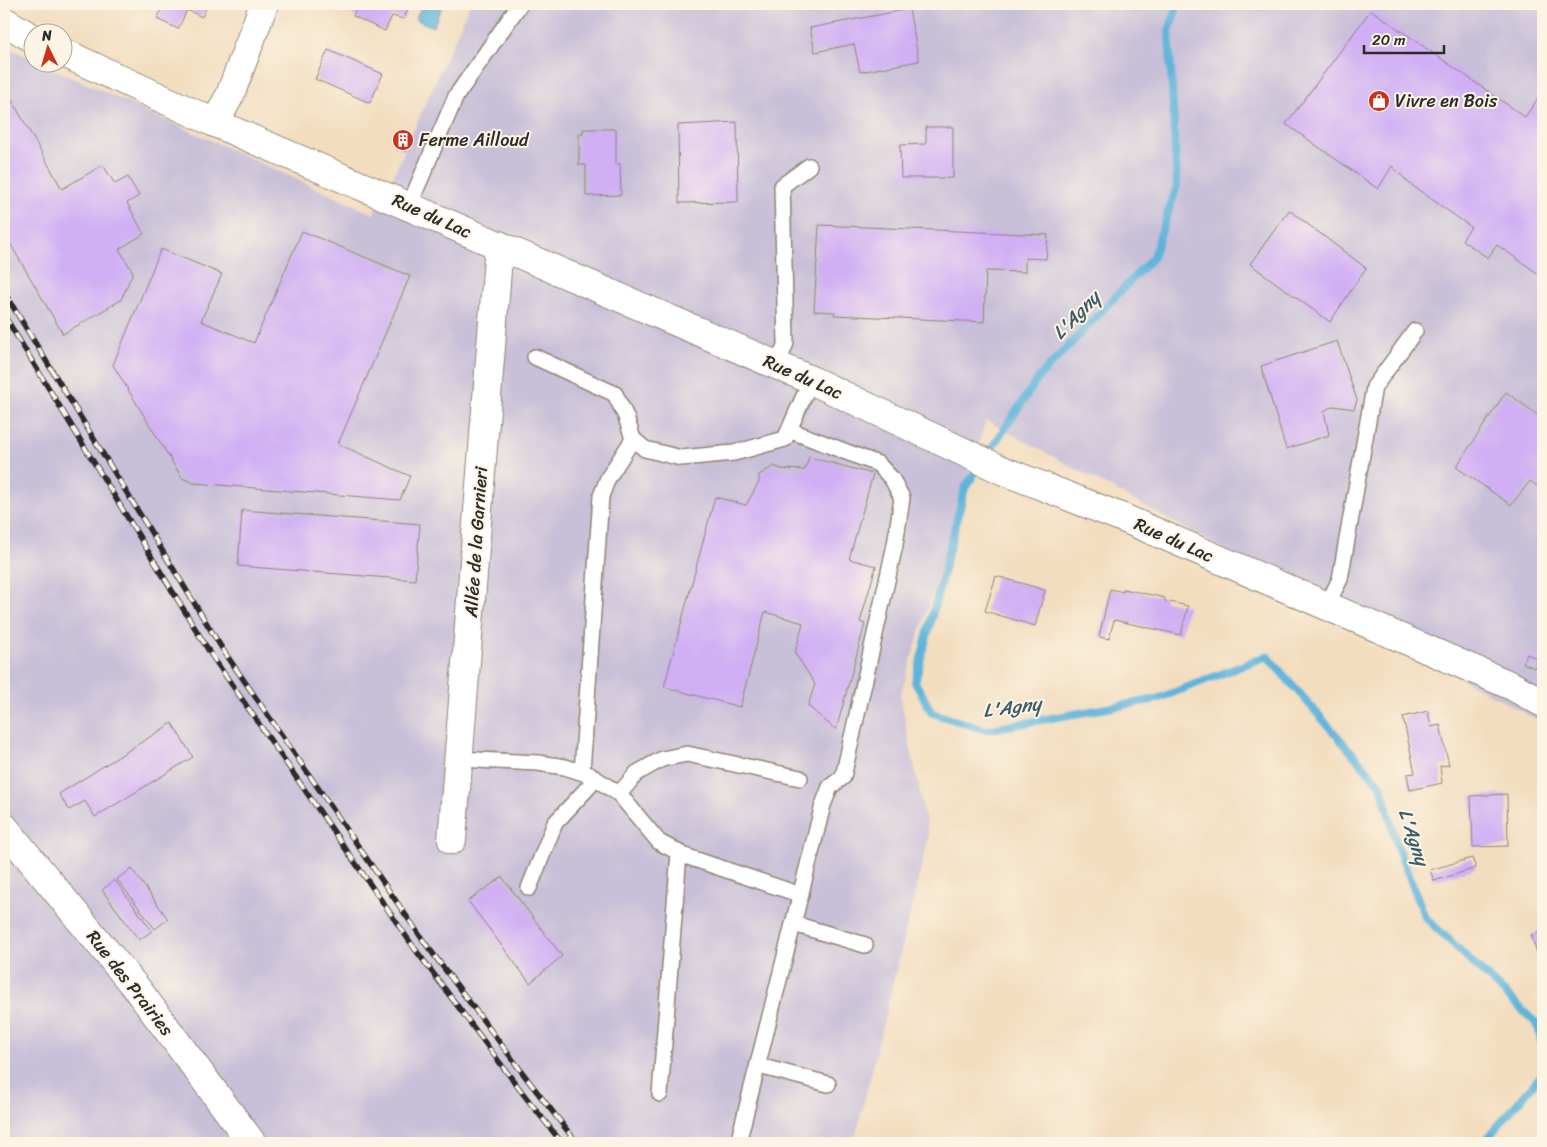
<svg xmlns="http://www.w3.org/2000/svg" width="1547" height="1147" font-family="Sriracha,sans-serif">
  <style>
    .industrial { fill: #c8bfd8 }
    .water { fill: #5fb4db; stroke: #457083 }
    .lines { fill: none; stroke-linecap: round; stroke-linejoin: round }
    .stream { stroke: #5fb4db; stroke-width: 8 }
    .building { fill: #d0aff4 }
    .lane-casing { stroke: #8f8475; stroke-width: 18 }
    .street-casing { stroke: #8f8475; stroke-width: 30 }
    .secondary-casing { stroke: #8f8475; stroke-width: 30 }
    .lane { stroke: #fff; stroke-width: 15 }
    .street { stroke: #fff; stroke-width: 28 }
    .secondary { stroke: #fff; stroke-width: 28 }
    .rail-casing { stroke: #2b2b2b; stroke-width: 5.5 }
    .rail { stroke: #fcf5e5; stroke-width: 4; stroke-dasharray: 11; stroke-linecap: butt }
    .labels { text-anchor: middle; dominant-baseline: central; stroke-width: 4; stroke-linejoin: round; paint-order: stroke }
    .poi-label { font-size: 18px; fill: #2b2b2b; stroke: #fcf5e5; text-anchor: start }
    .street-label { font-size: 18px; fill: #2b2b2b; stroke: #fcf5e5 }
    .water-label { font-size: 19px; font-style: italic; fill: #3d5b69; stroke: #fcf5e5 }
  </style>
  <rect width="100%" height="100%" fill="#fcf5e5"/>
  <filter id="ink" filterUnits="userSpaceOnUse"><feTurbulence type="fractalNoise" baseFrequency=".02" numOctaves="2"/><feDisplacementMap in="SourceGraphic" scale="10" xChannelSelector="R" yChannelSelector="G"/><feConvolveMatrix kernelMatrix="1 2 1 2 8 2 1 2 1" color-interpolation-filters="sRGB"/></filter>
  <filter id="wash" filterUnits="userSpaceOnUse"><feTurbulence type="fractalNoise" baseFrequency=".0096" numOctaves="4" result="noise"/><feDisplacementMap in="SourceGraphic" scale="20" xChannelSelector="R" yChannelSelector="G"/><feGaussianBlur stdDeviation="1.12" result="paint"/><feColorMatrix in="noise" values="0 0 0 0 0 0 0 0 0 0 0 0 0 0 0 0 0 1.4 0 .05"/><feComposite in="paint" operator="in"/></filter>
  <g filter="url(#wash)">
    <rect width="100%" height="100%" fill="#f3ddbf"/>
    <path class="industrial" d="M470,4H1543V723L986,420L900,696L929,836L854,1143H4V46L32,59V62L40,63L373,214L395,172Z"/>
    <path class="water" d="M423,4H443L433,27L415,19Z"/>
    <g class="lines">
      <path class="stream" d="M1178,4L1169,31L1177,186L1153,257L1039,377L965,488L915,682L932,713L986,730L1157,699L1267,656L1381,786L1397,846L1425,917L1538,1025L1543,1053
        M1473,1143L1486,1140L1543,1073"/>
    </g>
    <g id="blocks">
      <path class="building" d="M164,4H208L202,17L187,10L178,29L157,19Z
        M358,4H405L409,6L404,19L392,16L385,31L353,16Z
        M909,9L919,61L860,72L854,44L815,52L810,28Z
        M1371,10L1525,117L1539,97L1543,100V277L1497,245L1488,258L1462,240L1471,227L1410,184L1392,166L1378,189L1286,124Z
        M328,50L383,74L370,103L315,79Z
        M4,86L62,189L103,165L115,184L128,177L139,196L127,203L144,234L119,249L133,272L121,300L63,334L4,233Z
        M737,122L738,202L679,203L678,125Z
        M926,127H953V178H901L900,145L926,144Z
        M583,129H616V164H620L621,195L586,196V165H579V134H583Z
        M400,130L413,136L406,151L393,145Z
        M1289,210L1366,268L1330,322L1250,264Z
        M819,225L1048,235L1046,259L1025,258V272L986,271L984,322L834,315L835,312L814,311Z
        M302,231L410,276L338,444L410,476L400,500L194,483L182,478L113,365L161,249L222,274L201,321L254,343Z
        M1337,341L1357,400L1354,409L1333,406L1324,411L1329,435L1286,449L1261,366Z
        M1506,392L1543,419V490L1530,481L1511,505L1456,467Z
        M809,457L873,474L849,559L876,566L860,622L865,624L836,730L808,706L815,684L795,653L803,623L765,612L740,707L664,687L715,497L746,505L759,482V475L774,466L781,469L805,470Z
        M242,510L420,524L415,580L238,566Z
        M996,576L1045,590L1035,626L985,611Z
        M1110,589L1123,592L1124,589L1165,598V601L1188,606L1181,635L1114,620L1109,639L1099,637Z
        M1527,654L1538,659L1534,668L1523,663Z
        M1428,711L1431,727L1440,725L1449,765L1440,766L1442,783L1410,790L1407,774L1415,773L1403,717Z
        M172,723L193,757L95,817L85,801L69,810L59,794Z
        M1507,794L1508,846L1473,847L1471,796Z
        M1472,858L1476,868L1434,881L1430,870Z
        M132,869L168,919L155,929L117,879Z
        M502,877L562,956L530,983L468,901Z
        M115,880L152,931L139,940L102,890Z
        M1543,931V970L1531,935Z"/>
    </g>
  </g>
  <g filter="url(#ink)">
    <use href="#blocks" fill-opacity="0" stroke="#8f8475" stroke-width="1"/>
    <g class="lines">
      <g class="lane-casing">
        <path id="lane" d="M409,206L456,96L520,4
          M535,357L615,394L626,417L633,439L645,449L681,458L734,453L785,439L811,380
          M777,366L786,343L782,186L809,166
          M1326,607L1340,579L1374,387L1415,331
          M459,759L538,763L565,767L590,775L619,794L659,842L685,856L801,895
          M582,772L601,496L608,478L633,439
          M619,794L637,773L662,759L687,754L800,778
          M529,888L555,823L596,779
          M794,924L865,945
          M759,1066L828,1084
          M660,1094L679,853
          M738,1143L823,805L830,787L843,777L895,545L902,498L892,479L878,464L789,430"/>
      </g>
      <g class="street-casing">
        <path id="street" d="M215,123L230,95L264,4
          M4,827L137,989L252,1143
          M452,840L499,245"/>
      </g>
      <g class="secondary-casing">
        <path id="secondary" d="M4,21L32,38
          M62,52L215,123L811,380L1004,471L1128,520L1512,686L1543,703"/>
      </g>
      <use href="#lane" class="lane"/>
      <use href="#street" class="street"/>
      <use href="#secondary" class="secondary"/>
      <g class="rail-casing">
        <path id="rail" d="M4,292L223,650L425,943L531,1084L577,1143
          M4,315L212,656L415,949L521,1091L562,1143"/>
      </g>
      <use href="#rail" class="rail"/>
    </g>
  </g>
  <defs>
    <g id="shop-disc" transform="scale(1.125)"><circle r="9.5" fill="#c8321e" stroke="#fcf5e5"/><path d="M-5-2.5h2.3a2.7 3.5 0 0 1 5.4 0H5L5.5 6h-11ZM-1.5-2.5h3a1.5 2.3 0 0 0-3 0Z" fill="#fff"/></g>
    <g id="building-disc" transform="scale(1.125)"><circle r="9.5" fill="#c8321e" stroke="#fcf5e5"/><path d="M-4-6H4V6H1V3H-1V6H-4ZM-2.5-4.3h1.7v1.8h-1.7ZM.8-4.3h1.7v1.8H.8ZM-2.5-1h1.7V.8h-1.7ZM.8-1h1.7V.8H.8Z" fill="#fff"/></g>
  </defs>
  <g fill-rule="evenodd">
    <use href="#shop-disc" x="1379" y="101"/>
    <use href="#building-disc" x="403" y="140"/>
  </g>
  <g class="labels">
    <g class="poi-label">
      <text x="1395" y="101">Vivre en Bois</text>
      <text x="419" y="140">Ferme Ailloud</text>
    </g>
    <g class="street-label">
      <text transform="translate(432 216) rotate(24)">Rue du Lac</text>
      <text transform="translate(803 377) rotate(24)">Rue du Lac</text>
      <text transform="translate(1174 540) rotate(24)">Rue du Lac</text>
      <text transform="translate(476 542) rotate(-86)">Allée de la Garnieri</text>
      <text transform="translate(130 983) rotate(52)">Rue des Prairies</text>
    </g>
    <g class="water-label">
      <text transform="translate(1076 315) rotate(-46)">L'Agny</text>
      <text transform="translate(1012 707) rotate(-7)">L'Agny</text>
      <text transform="translate(1414 837) rotate(72)">L'Agny</text>
    </g>
  </g>
  <rect width="1547" height="1147" fill="none" stroke="#fcf5e5" stroke-width="20"/>
  <g transform="translate(48 48) rotate(355)"><circle r="24" fill="#fcf5e5" stroke="#a8a49b"/>
  <path d="M0-4L9 19L0 12L-9 19Z" fill="#c8321e"/>
  <text y="-8" font-size="14" font-weight="bold" text-anchor="middle" fill="#2b2b2b">N</text>
  </g>
  <path d="M1364 45v8h80v-8" fill="none" stroke="#2b2b2b" stroke-width="2.5"/>
  <text x="1372" y="45" font-size="15" fill="#2b2b2b" stroke="#fcf5e5" stroke-width="4" paint-order="stroke">20 m</text>
</svg>
